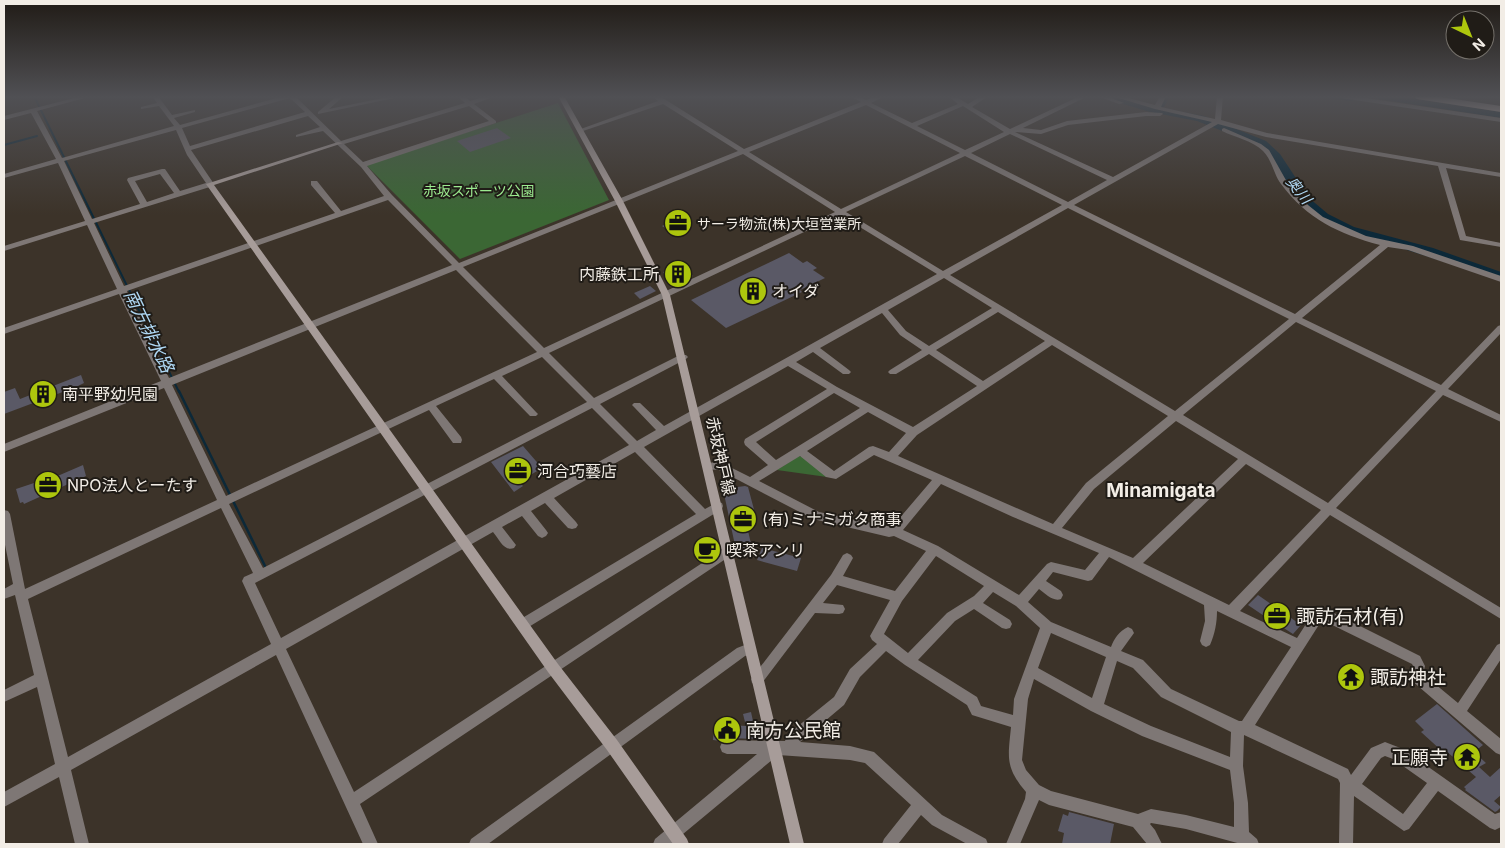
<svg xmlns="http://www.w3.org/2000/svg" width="1505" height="848" font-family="Inter,'Noto Sans JP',sans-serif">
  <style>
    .green { fill: #3b6734 }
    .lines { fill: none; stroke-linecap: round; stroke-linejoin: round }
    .stream-far1 { stroke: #0c2939; stroke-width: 2 }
    .stream { stroke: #0c2939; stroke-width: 2.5 }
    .canal { fill: #0c2939; fill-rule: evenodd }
    .river { fill: #0c2939; fill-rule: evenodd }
    .building { fill: #5a5966 }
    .street { fill: #7e7775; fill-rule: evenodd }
    .secondary { fill: #a79c99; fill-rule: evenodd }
    .highway { fill: #e4d1ce; fill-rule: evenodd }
    .labels { text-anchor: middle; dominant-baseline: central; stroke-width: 4; stroke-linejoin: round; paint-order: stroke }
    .far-park-label { font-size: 14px; fill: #9ceb90; stroke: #201c17 }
    .far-poi-label { font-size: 14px; fill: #f2ede6; stroke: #201c17; text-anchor: start }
    .far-water-label { font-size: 15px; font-style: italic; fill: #afd8f4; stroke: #201c17 }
    .poi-label { font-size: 16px; fill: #f2ede6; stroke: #201c17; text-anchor: start }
    .street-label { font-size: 16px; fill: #f2ede6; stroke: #201c17 }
    .water-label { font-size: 18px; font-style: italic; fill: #afd8f4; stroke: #201c17 }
    .quarter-label { font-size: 19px; font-weight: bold; fill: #f2ede6; stroke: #201c17 }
    .near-poi-label { font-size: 19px; fill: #f2ede6; stroke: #201c17; text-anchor: start }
  </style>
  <rect width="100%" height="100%" fill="#3c3329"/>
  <path class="green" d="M558,103L609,200L460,259L366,165Z
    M799,456L803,457L827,477L777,470Z"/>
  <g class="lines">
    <path class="stream-far1" d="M34,96L179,392
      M4,145L37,136"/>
    <path class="stream" d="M179,391L265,566"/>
    <path class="canal" d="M1164,96H1170L1164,107H1160L1159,106Z
      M1323,96H1341L1355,99L1352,101L1326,98Z"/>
    <path class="river" d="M1102,96H1117L1152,106L1204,116L1266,141L1280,154L1309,198L1328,214L1354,227L1433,248L1501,272V280L1332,226L1319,219L1300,203L1272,159L1258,145L1197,121L1150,112L1103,98Z
      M1374,96H1397L1501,112V118L1379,99Z"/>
  </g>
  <path class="building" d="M497,128L511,138L470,152L457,141Z
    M681,216L688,222L668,230L662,226Z
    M789,253L803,263L807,261L817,268L813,270L825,278L800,290L802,292L726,328L691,300Z
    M680,265L693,276L671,287L663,272Z
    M650,286L656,291L640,299L634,293Z
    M81,375L84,383L76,387L4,414V392L15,388L20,399Z
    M523,446L542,468L519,482L523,486L514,492L491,462Z
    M83,465L86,476L24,504L23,502L20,503L16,489L37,482L39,484Z
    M745,486L748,487L756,517V520L746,522L752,548L736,550L723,489Z
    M705,541L716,552L707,558L697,547Z
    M762,548L801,558L797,571L757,560Z
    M1258,595L1301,625L1293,634L1276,623L1272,624L1268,622L1270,620L1248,605Z
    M1348,666L1361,675L1354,688L1341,680Z
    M1437,704L1483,745L1474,752L1486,763L1479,767L1490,777L1501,767V795L1494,801L1501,807L1497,811L1495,812L1465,790L1466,789L1464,787L1476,777L1445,750L1443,752L1421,732L1424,730L1415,721Z
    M751,712L757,739L727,738L721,741L713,740L714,724L746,726L743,714Z
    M1069,812L1114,824L1110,844H1062L1064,833L1058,831L1063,814L1068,816Z"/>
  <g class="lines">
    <path class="street" d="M82,96H92L37,111L62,158L174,126L159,106L141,109V107L157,103L152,96H158L172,115L195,110V112L174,118L180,125L284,96H295L341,141L465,103L457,96H464L470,101L487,96H496L474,104L496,121V123L367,166L392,195L459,263L738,151L663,104L583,131L578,130L658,101L652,96H659L666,100L744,149L861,102L850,96H857L866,100L877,96H885L871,103L912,123L958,104L948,96H955L968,104L981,96H988L972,107L1010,129L1080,96H1088L1023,128L1041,130L1067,121L1146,112L1162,113L1163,114L1160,116H1146L1068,125L1041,134L1015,132L1113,177L1212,122L1155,109L1112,96H1121L1155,105L1160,96H1166L1161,107L1215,119L1217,96H1223L1221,120L1267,133L1501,173V177L1446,168L1466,236L1501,243V247L1460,240L1438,166L1266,137L1218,124L1074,205L1295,314L1380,245C1339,234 1307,219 1281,184C1274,175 1272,160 1263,151C1253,141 1234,137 1222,131V129L1224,128L1261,144L1269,150L1287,182L1308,205L1323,217L1366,236L1413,246L1501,276V282L1408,250L1388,247L1302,318L1441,385L1498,326L1501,325V333L1448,389L1501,415V422L1443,395L1336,508L1501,608V619L1330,515L1240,611L1297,638L1315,610L1319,609L1330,611L1420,656L1425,666L1423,674L1458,703L1497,645L1501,643V659L1467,711L1501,739V755L1496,753L1411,680L1410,676L1413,666L1412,664L1322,620L1255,725L1348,769L1351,775L1371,748L1385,742L1403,749L1495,814L1501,812V827L1495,830L1490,828L1438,791L1409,829L1404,831L1354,796L1353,844H1339L1340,783L1338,779L1244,735L1243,766L1248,803L1249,832L1257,839L1259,844H1241L1186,829L1151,823L1150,824L1155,830L1162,844H1147L1133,827L1049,805L1039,800L1020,844H1006L1025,799L1026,792C1005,767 1008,758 1011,727L972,715L967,705L905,665L886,651L860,677L844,705L800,742L850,746L874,752L942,815L986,839L988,844H967L932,825L921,815L898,844H882L884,839L911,805L865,763L850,760L778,755L671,844H653L655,839L757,754H727L722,752L720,747L722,742L727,740L785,741L787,735L834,697L850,669L877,644L872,640L870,636L890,600L837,585L823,603L843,605L845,609L843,613L839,614L815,613L762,683L757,685L752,683L751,679L831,575L843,555L847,553L851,555L853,558L843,576L895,591L926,551L894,536L889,537L813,519L719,470L705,469L704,466L705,463L720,462L750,477L768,465L745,445L744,442L745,439L827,389L788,366L644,447L705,509L718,502L722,503L723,506L722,509L527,628L523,629L519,628L517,624L519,620L696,514L635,452L554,498L576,522L578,525L576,528L572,529L568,528L545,503L531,511L546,530L548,533L546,536L542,538L538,536L522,516L502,527L516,545L514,548C504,552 499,539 493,532L286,649L354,792L725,548L729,546L733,548L735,551L733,554L360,804L378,844H363L276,655L71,770L89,844H75L59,777L4,807V792L55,764L37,687L4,702V690L34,675L15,595L4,599V589L13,584L4,540V510L8,511L10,514L25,589L217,500L164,388L4,452V444L161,381L119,294L4,334V328L117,289L87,225L4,251V246L85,221L58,163L4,178V174L56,159L31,113L4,120V116ZM290,98L305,112L190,146L182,128ZM866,105L960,153L841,209L749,152ZM469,106L489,121L363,162L344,144ZM963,106L1004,132L965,150L917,126ZM308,116L320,127L296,135V137L323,131L361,167L384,196L341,211L317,181H311V185L335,213L124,286L94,223L213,186L214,184L191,150ZM176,130L187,155L206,183L180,191L165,169H162L128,178L127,180L140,204L92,219L64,161ZM1010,134L1107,180L1068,202L971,153ZM743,154L835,212L544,348L463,267ZM965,156L1062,205L943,271L846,212ZM160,174L174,193L147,202L135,181ZM388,200L452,265L169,378L127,291ZM1068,208L1289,319L1175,411L950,275ZM840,215L937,274L664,426L640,403H634L632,405L634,407L656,430L637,441L600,404L686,359L688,357L686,355H680L594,398L549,353ZM456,270L537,352L226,496L172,385ZM944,278L992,308L929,346L906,331L888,310ZM998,312L1045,341L983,381L936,350ZM882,313L900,335L922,350L890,370L888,372L890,374H896L929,354L977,386L913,427L837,387L796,362L813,352L843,374H849L851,372L849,370L820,348ZM1296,322L1436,391L1328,503L1183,415ZM1052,345L1168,416L1086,483L1053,524L898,456L917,435ZM542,357L587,402L263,568L229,504L429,410L453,443H461L462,440L461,437L436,406L494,379L530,416H536L538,414L536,412L502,376ZM834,393L860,408L776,460L756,442ZM592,408L629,445L281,638L255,583ZM868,412L906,433L889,452L873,446L869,447L834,471L807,451ZM1176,421L1238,459L1133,558L1062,528L1094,489ZM874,455L932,480L892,527L819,512L759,481L800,456L826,477L836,479ZM1246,464L1321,510L1229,605L1143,563ZM941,484L1013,517L1099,553L1085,570L1051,562L1047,564L1019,595L938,546L903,530ZM221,508L253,573L244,577L242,581L271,644L68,757L28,599ZM936,556L984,586L974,596L947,613L908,653L884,634L902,601ZM1109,557L1204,605L1205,621L1200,641L1202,645L1206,647L1210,645C1215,634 1217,622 1217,611L1291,647L1242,721H1239L1171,689L1143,660L1121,651L1134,633L1132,629L1128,627C1119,631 1114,639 1111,647L1051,622L1028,602L1039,589C1046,594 1053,602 1061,599L1063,595L1061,591L1046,581L1053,572L1088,581L1092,580ZM993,592L1016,606L1040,628L1014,699L1013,715L981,706L977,697L918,660L955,621L974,609L1002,628L1006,629L1010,628L1012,624L1010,620L983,603ZM1051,633L1106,657L1092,698L1038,668ZM1117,661L1133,668L1161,697L1231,732L1230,757L1151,726L1104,704ZM1034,679L1091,711L1142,736L1230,770L1234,803V827L1186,815L1151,809L1138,814L1051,791L1039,785L1026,770L1022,760L1028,699ZM1385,756L1393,759L1427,783L1403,814L1362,784L1381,758Z
      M337,96H344L329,109L393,96H404L318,114V112Z
      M1097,96H1106L1124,103L1119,104Z
      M1338,96H1352L1501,118V122L1341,98Z
      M750,643L754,645L756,649L754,653L745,656L488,844H469L471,839L737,648Z"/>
    <path class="secondary" d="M558,96H564L623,201L670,295L804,844H790L662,295L615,201Z
      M338,142L343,143L214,185L558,664L617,740L687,839L689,844H673L607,750L548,672L206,184Z"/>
    <path class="highway" d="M1412,96H1434L1501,106V112L1417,99Z"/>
  </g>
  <linearGradient id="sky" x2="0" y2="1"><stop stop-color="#211c17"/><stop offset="0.45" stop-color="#505054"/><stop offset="1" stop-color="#505054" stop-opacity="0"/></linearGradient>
  <rect width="1505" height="215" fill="url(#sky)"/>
  <defs>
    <g id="office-disc" transform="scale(1.4375)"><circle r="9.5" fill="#adc60d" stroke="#201c17"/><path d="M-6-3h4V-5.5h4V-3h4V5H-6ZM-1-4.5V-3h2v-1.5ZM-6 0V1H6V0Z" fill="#111"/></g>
    <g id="building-disc" transform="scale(1.4375)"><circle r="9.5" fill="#adc60d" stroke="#201c17"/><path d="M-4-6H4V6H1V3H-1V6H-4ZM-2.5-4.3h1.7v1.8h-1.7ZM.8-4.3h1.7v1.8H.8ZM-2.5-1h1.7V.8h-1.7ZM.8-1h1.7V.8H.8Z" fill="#111"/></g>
    <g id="cafe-disc" transform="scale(1.4375)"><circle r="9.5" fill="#adc60d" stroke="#201c17"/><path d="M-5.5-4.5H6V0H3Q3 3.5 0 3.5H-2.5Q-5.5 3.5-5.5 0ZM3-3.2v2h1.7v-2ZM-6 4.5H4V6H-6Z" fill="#111"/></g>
    <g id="temple-disc" transform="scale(1.4375)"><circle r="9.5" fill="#adc60d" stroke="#201c17"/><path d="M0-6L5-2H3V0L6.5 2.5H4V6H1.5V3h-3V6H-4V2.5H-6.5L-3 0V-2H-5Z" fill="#111"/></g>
    <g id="civic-disc" transform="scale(1.4375)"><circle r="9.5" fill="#adc60d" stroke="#201c17"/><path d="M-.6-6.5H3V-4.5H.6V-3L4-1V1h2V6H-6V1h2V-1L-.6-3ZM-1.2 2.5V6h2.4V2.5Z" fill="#111"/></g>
  </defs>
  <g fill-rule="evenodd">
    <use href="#office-disc" x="678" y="223"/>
    <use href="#building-disc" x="678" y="274"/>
    <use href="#building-disc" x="753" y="291"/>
    <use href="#building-disc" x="43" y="394"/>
    <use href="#office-disc" x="518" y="471"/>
    <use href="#office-disc" x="48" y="485"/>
    <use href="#office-disc" x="743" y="519"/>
    <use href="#cafe-disc" x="707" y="550"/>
    <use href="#office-disc" x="1277" y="616"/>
    <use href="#temple-disc" x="1351" y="677"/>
    <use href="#civic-disc" x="727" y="730"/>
    <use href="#temple-disc" x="1467" y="757"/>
  </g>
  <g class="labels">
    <g class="far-park-label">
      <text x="479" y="190">赤坂スポーツ公園</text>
    </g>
    <g class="far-poi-label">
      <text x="697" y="223">サーラ物流(株)大垣営業所</text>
    </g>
    <g class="far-water-label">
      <text transform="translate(1299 190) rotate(51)">奥川</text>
    </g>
    <g class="poi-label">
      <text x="659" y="274" text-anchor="end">内藤鉄工所</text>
      <text x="772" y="291">オイダ</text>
      <text x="62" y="394">南平野幼児園</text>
      <text x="537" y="471">河合巧藝店</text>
      <text x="67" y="485">NPO法人とーたす</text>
      <text x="762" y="519">(有)ミナミガタ商事</text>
      <text x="726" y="550">喫茶アンリ</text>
    </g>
    <g class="street-label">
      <text transform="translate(721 456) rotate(77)">赤坂神戸線</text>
    </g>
    <g class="water-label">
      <text transform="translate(149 331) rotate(64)">南方排水路</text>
    </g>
    <g class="quarter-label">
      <text x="1161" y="490">Minamigata</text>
    </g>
    <g class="near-poi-label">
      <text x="1296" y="616">諏訪石材(有)</text>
      <text x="1370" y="677">諏訪神社</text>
      <text x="746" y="730">南方公民館</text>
      <text x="1448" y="757" text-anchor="end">正願寺</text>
    </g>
  </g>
  <rect width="1505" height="848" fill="none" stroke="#f2ede6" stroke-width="10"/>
  <g transform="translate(1470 35) rotate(137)"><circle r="24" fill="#201c17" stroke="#74706a"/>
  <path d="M0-4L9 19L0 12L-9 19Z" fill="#adc60d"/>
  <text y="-8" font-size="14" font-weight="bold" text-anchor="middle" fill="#f2ede6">N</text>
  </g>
</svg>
